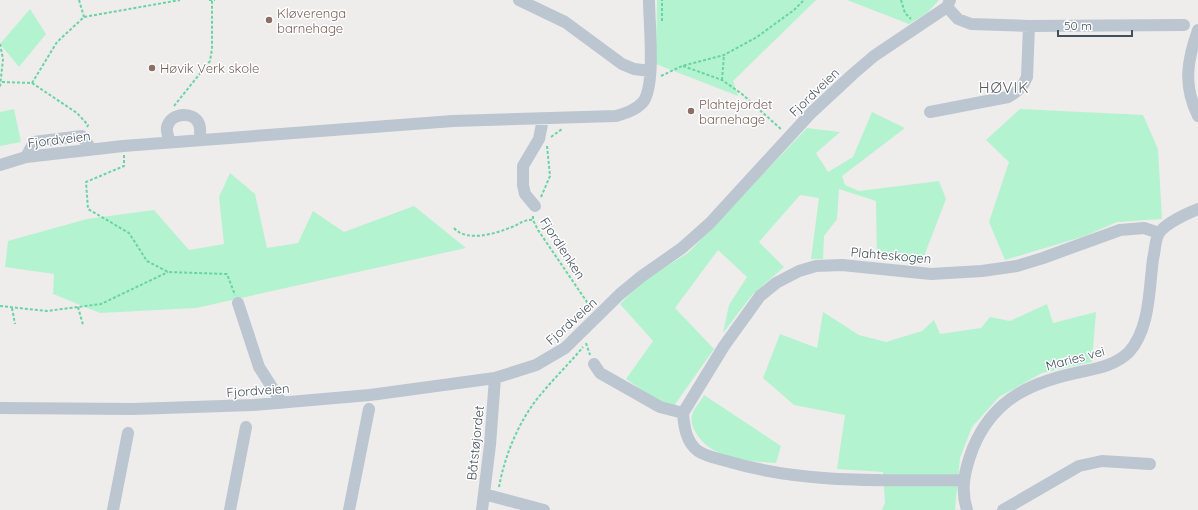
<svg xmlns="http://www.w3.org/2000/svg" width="1198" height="510" font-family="Quicksand,sans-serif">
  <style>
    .green { fill: #b4f3cf }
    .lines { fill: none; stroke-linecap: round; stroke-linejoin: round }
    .path { stroke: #69d4a3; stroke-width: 2; stroke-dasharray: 3 2; stroke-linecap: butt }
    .minor { stroke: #bbc6d0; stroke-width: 12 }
    .education-dot { fill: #8d6e63; stroke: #fff; stroke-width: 1.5 }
    .labels { text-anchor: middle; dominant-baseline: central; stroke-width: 3; stroke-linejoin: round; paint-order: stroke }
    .education-label { font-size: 13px; fill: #785e54; stroke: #fff; text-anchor: start }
    .street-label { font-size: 13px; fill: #434f5b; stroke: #fff }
    .quarter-label { font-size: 15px; letter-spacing: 1px; fill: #585c62; stroke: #fff }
  </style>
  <rect width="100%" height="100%" fill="#efecec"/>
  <path class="green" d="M657,0H816L733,81L738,96L656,64Z
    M847,0H939L927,13L909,24Z
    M30,9L46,34L19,67L0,44Z
    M14,109L21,142L0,146V112Z
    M1020,109L1143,115L1158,149L1162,219L1117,222L1085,236L1005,260L989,222L1009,162L986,140Z
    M872,112L905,128L842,176L845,185L859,191L939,181L946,199L921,264L877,259L876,201L839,189L837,219L824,236L823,259H811L819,198L800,195L759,242L784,267L752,295L723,333L729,305L747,277L718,250L675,308L714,349L671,410L626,379L653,341L620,304L644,280L688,253L807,128L840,132L816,153L828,172L853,157Z
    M230,173L255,194L267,248L298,243L313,211L344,232L414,206L466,248L196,308L100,313L53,294L54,274L5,267L8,241L87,219L154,210L189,250L224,244L219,197Z
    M1047,304L1053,323L1096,312L1092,362L1042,373L999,397L972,427L960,458L955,510H882L885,503L883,472L837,469L845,415L794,405L763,378L780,334L817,348L823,312L859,335L886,342L922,331L934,320L940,334L981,328L990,317L1010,321Z
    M704,395L781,446L776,463C749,461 715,460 698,436C694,430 690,423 692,416C693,409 701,401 704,395Z"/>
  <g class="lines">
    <path class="path" d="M79,0L84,17
      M209,0H215
      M901,0L905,13L911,19
      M662,21V0
      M0,44L3,59L0,87
      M683,66L722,80L742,94L782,130
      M661,76L682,66L724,55L757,37L794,10L804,0
      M722,80L724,55
      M2,82L32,83L57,42L84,17L180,0
      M32,83L77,113L88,125L87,127
      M174,106L210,61L212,49V0
      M551,137L562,129
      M124,155V166L86,182L88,209L129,233L147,261L168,272L227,274L235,295
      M541,197L550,176L547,146
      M533,216V220L538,230L591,308
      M454,228C467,243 497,233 512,227C520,224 524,219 533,220
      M0,306L47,311L101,304L168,272
      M78,307L83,325
      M12,308L15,324
      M586,343L590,355
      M499,487C505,454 520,418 542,393C555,377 570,363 583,347"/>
    <path class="minor" d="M519,0L565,22L622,64L634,69L650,71
      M947,7L958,19L971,24L1029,26L1184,25
      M1198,30C1187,61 1183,85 1198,116
      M930,112L1008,97C1017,92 1023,87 1027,77L1029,26
      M169,142C169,138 166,131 167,127C171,112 194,111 199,124C201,129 200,135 200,140
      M26,157L34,142L82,136L91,149
      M0,165L26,157L123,146L453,121L616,116C626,113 636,110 643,102C656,85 649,23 649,0
      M535,206L525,194L523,185V166L539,139L543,119
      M238,303L259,367L282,403
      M594,364L600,373L660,407L683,413
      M0,408L133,409L253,405L370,395L495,378L536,365L565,348L620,294L642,276L682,248L710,223L811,113L853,74L874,56L947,7L950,0
      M963,480C886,480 805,484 730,462C720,459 707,457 698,451C686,442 684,426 683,413L724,346L760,296L776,283L799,271L816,266L842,265L931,274L982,271L1017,266L1043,258L1120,230L1144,228L1159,233
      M484,494L544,510
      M113,510L128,433
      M230,510L246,427
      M349,510L369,409
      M482,510L490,445L495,378
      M967,510C960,488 965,469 973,448C994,397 1034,381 1085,371C1100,368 1117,364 1129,352C1150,329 1149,289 1153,259C1155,252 1155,239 1159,233C1166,223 1188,213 1198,209
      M1003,510L1079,466L1102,461L1150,464"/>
  </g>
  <g class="education-dot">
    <circle cx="269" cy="20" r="4"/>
    <circle cx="152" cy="68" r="4"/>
    <circle cx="691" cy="111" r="4"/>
  </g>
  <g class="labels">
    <g class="education-label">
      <text x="277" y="13">Kløverenga<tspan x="277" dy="15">barnehage</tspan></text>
      <text x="160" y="68">Høvik Verk skole</text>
      <text x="699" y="104">Plahtejordet<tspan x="699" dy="15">barnehage</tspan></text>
    </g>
    <g class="street-label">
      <text transform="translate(814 92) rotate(-44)">Fjordveien</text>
      <text transform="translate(59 139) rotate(-7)">Fjordveien</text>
      <text transform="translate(563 248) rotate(57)">Fjordlenken</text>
      <text transform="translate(891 255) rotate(5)">Plahteskogen</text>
      <text transform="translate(571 321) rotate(-42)">Fjordveien</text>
      <text transform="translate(1075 358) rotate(-15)">Maries vei</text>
      <text transform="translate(258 390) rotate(-4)">Fjordveien</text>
      <text transform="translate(475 443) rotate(-84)">Båtstøjordet</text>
    </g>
    <g class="quarter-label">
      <text x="1004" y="87">HØVIK</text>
    </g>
  </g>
  <path d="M1058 30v6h74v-6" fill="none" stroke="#434f5b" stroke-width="2"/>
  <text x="1064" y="30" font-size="12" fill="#434f5b" stroke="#ffffff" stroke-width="3" paint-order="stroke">50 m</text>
</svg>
